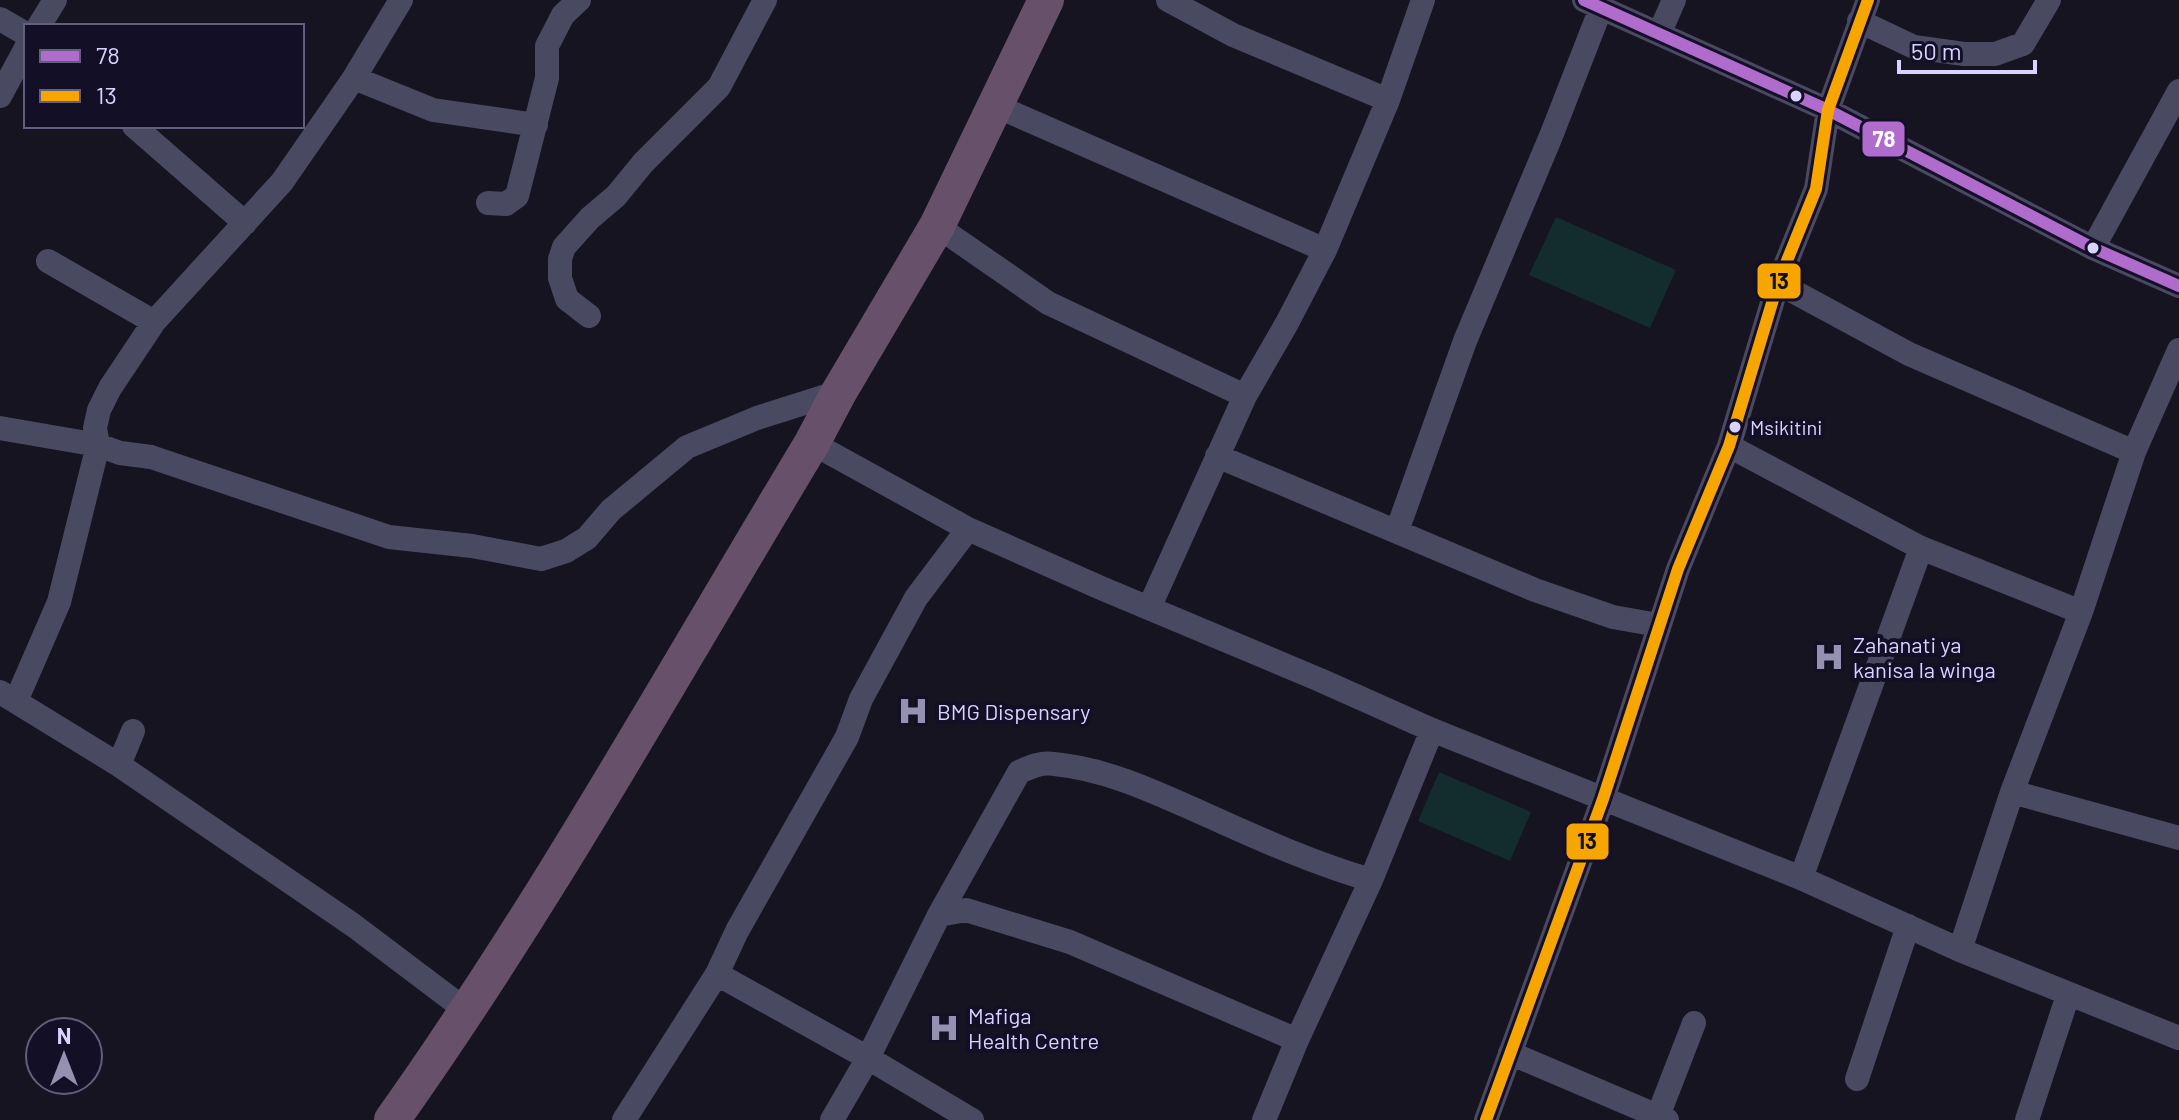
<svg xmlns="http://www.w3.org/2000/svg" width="2179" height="1120" font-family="Barlow,sans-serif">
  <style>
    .park { fill: #132c2d }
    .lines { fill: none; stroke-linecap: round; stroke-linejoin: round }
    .minor { stroke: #4a4962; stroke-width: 24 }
    .highway { stroke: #67516a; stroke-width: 36 }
    .bus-1-casing { stroke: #130f26; stroke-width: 18 }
    .bus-2-casing { stroke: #130f26; stroke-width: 18 }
    .bus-1 { stroke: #b06ccc; stroke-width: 12 }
    .bus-2 { stroke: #f7a600; stroke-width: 12 }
    .bus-dot { fill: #d9d4ff; stroke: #130f26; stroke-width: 3 }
    .labels { text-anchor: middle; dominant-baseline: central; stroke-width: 8; stroke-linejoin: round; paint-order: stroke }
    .bus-label { font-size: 20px; fill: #d9d4ff; stroke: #130f26; text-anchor: start }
    .poi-label { font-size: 22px; fill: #d9d4ff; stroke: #130f26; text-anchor: start }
    .line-badge { stroke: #130f26; stroke-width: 3 }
    .badge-label { font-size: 22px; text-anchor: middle; font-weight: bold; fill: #fff }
    .pale-badge-label { font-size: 22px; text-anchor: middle; font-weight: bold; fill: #111 }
  </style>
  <rect width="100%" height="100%" fill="#161421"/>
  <path class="park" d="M1556,217L1676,270L1650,328L1529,275Z
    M1439,772L1531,812L1510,861L1418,821Z"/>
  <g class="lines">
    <path class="minor" d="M1168,0L1233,35L1388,100
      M1584,0L1828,110L2093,248L2179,286
      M0,19L26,34
      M1859,21L1914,47L1964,54H1995L2023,44L2049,0
      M39,26L55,0
      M1659,34L1674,0
      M354,78L433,110L536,125
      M0,96L26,48
      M994,105L1325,250
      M134,126L245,223
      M488,203L506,204L517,196L547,78V46L563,15L579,0
      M937,226L1048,303L1245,396
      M2093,248L2179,91
      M48,261L154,322
      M1778,283L1909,354L2134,452
      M589,316L567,299L560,278V259L564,247L590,218L616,196L643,163L719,87L765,0
      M0,428L98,445L120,453L151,457L389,537L472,546L541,559L566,551L587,538L611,510L687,447L757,418L839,392
      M812,443L968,529L1101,588L1320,680L1432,730L1801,878L1960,950L2179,1038
      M1729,446L1921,548
      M1217,456L1535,590L1613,617L1658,625
      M1397,531L1465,341L1551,136L1601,8
      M1149,608L1245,396L1287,323L1325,250L1388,100L1423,0
      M0,692L119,765L353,925L467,1011
      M16,701L59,602L98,445L95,428L99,410L110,388L154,322L282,182L354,78L401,0
      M119,765L133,731
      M2012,792L2179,838
      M1801,878L1921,548L2081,612
      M939,915L966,910L1070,942L1297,1040
      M1960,950L2012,792L2081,612L2134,452L2179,350
      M717,974L868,1058L972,1120
      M1510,1053L1667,1120
      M1857,1079L1908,926
      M1658,1116L1694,1023
      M624,1120L717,974L737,931L847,737L861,699L916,598L968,529
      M832,1120L868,1058L939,915L1019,772C1030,767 1041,762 1054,764C1109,769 1161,795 1211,817C1264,841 1316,864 1371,880
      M1264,1120L1297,1040L1371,880L1432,730
      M1486,1120L1603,799L1678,569L1729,446L1778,283L1816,189L1828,110L1868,0
      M2027,1120L2068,995"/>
    <path class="highway" d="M392,1120C546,903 675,670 812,443L839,392L937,226L1046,0"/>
    <g class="bus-1-casing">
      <path id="bus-1" d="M1584,0L1828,110L2093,248L2179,286"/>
    </g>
    <g class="bus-2-casing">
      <path id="bus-2" d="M1486,1120L1603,799L1678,569L1729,446L1778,283L1816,189L1828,110L1868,0"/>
    </g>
    <use href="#bus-1" class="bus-1"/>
    <use href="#bus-2" class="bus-2"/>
  </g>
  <defs>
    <g id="hospital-bare" transform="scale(2.4)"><path d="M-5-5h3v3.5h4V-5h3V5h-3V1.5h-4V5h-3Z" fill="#9591b1" stroke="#130f26" stroke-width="2.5" paint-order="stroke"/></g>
  </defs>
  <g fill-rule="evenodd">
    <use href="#hospital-bare" x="1829" y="657"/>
    <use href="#hospital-bare" x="913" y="711"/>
    <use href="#hospital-bare" x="944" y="1028"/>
  </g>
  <g class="bus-dot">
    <circle cx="1796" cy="96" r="7"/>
    <circle cx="2093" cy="248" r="7"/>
    <circle cx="1735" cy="427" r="7"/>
  </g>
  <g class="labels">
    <g class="bus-label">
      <text x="1750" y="427">Msikitini</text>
    </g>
    <g class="poi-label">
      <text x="1853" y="644">Zahanati ya<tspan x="1853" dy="25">kanisa la winga</tspan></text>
      <text x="937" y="711">BMG Dispensary</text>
      <text x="968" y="1015">Mafiga<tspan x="968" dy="25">Health Centre</tspan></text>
    </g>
  </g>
  <g class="line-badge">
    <rect x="1861" y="120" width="45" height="38" rx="8" fill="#b06ccc"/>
    <rect x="1756" y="262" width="46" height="38" rx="8" fill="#f7a600"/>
    <rect x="1565" y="822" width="45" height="39" rx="8" fill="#f7a600"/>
  </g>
  <g class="badge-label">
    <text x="1884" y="147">78</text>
  </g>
  <g class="pale-badge-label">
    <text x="1779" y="289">13</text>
    <text x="1587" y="849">13</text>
  </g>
  <rect x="24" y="24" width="280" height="104" fill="#130f26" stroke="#625e7d" stroke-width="2"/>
  <rect x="40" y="50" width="40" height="12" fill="#b06ccc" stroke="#625e7d" stroke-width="2"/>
  <text x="96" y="64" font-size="24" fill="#d9d4ff">78</text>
  <rect x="40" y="90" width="40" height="12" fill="#f7a600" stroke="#625e7d" stroke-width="2"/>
  <text x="96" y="104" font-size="24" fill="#d9d4ff">13</text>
  <g transform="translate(64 1056)"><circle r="38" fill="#130f26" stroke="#625e7d" stroke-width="2"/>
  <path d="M0-6L14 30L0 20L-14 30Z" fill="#9591b1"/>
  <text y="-12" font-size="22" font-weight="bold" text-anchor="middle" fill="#d9d4ff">N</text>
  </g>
  <path d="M1899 60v12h136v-12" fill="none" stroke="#d9d4ff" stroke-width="4"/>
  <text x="1911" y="60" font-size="24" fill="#d9d4ff" stroke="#130f26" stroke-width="6" paint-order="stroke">50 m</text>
</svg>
